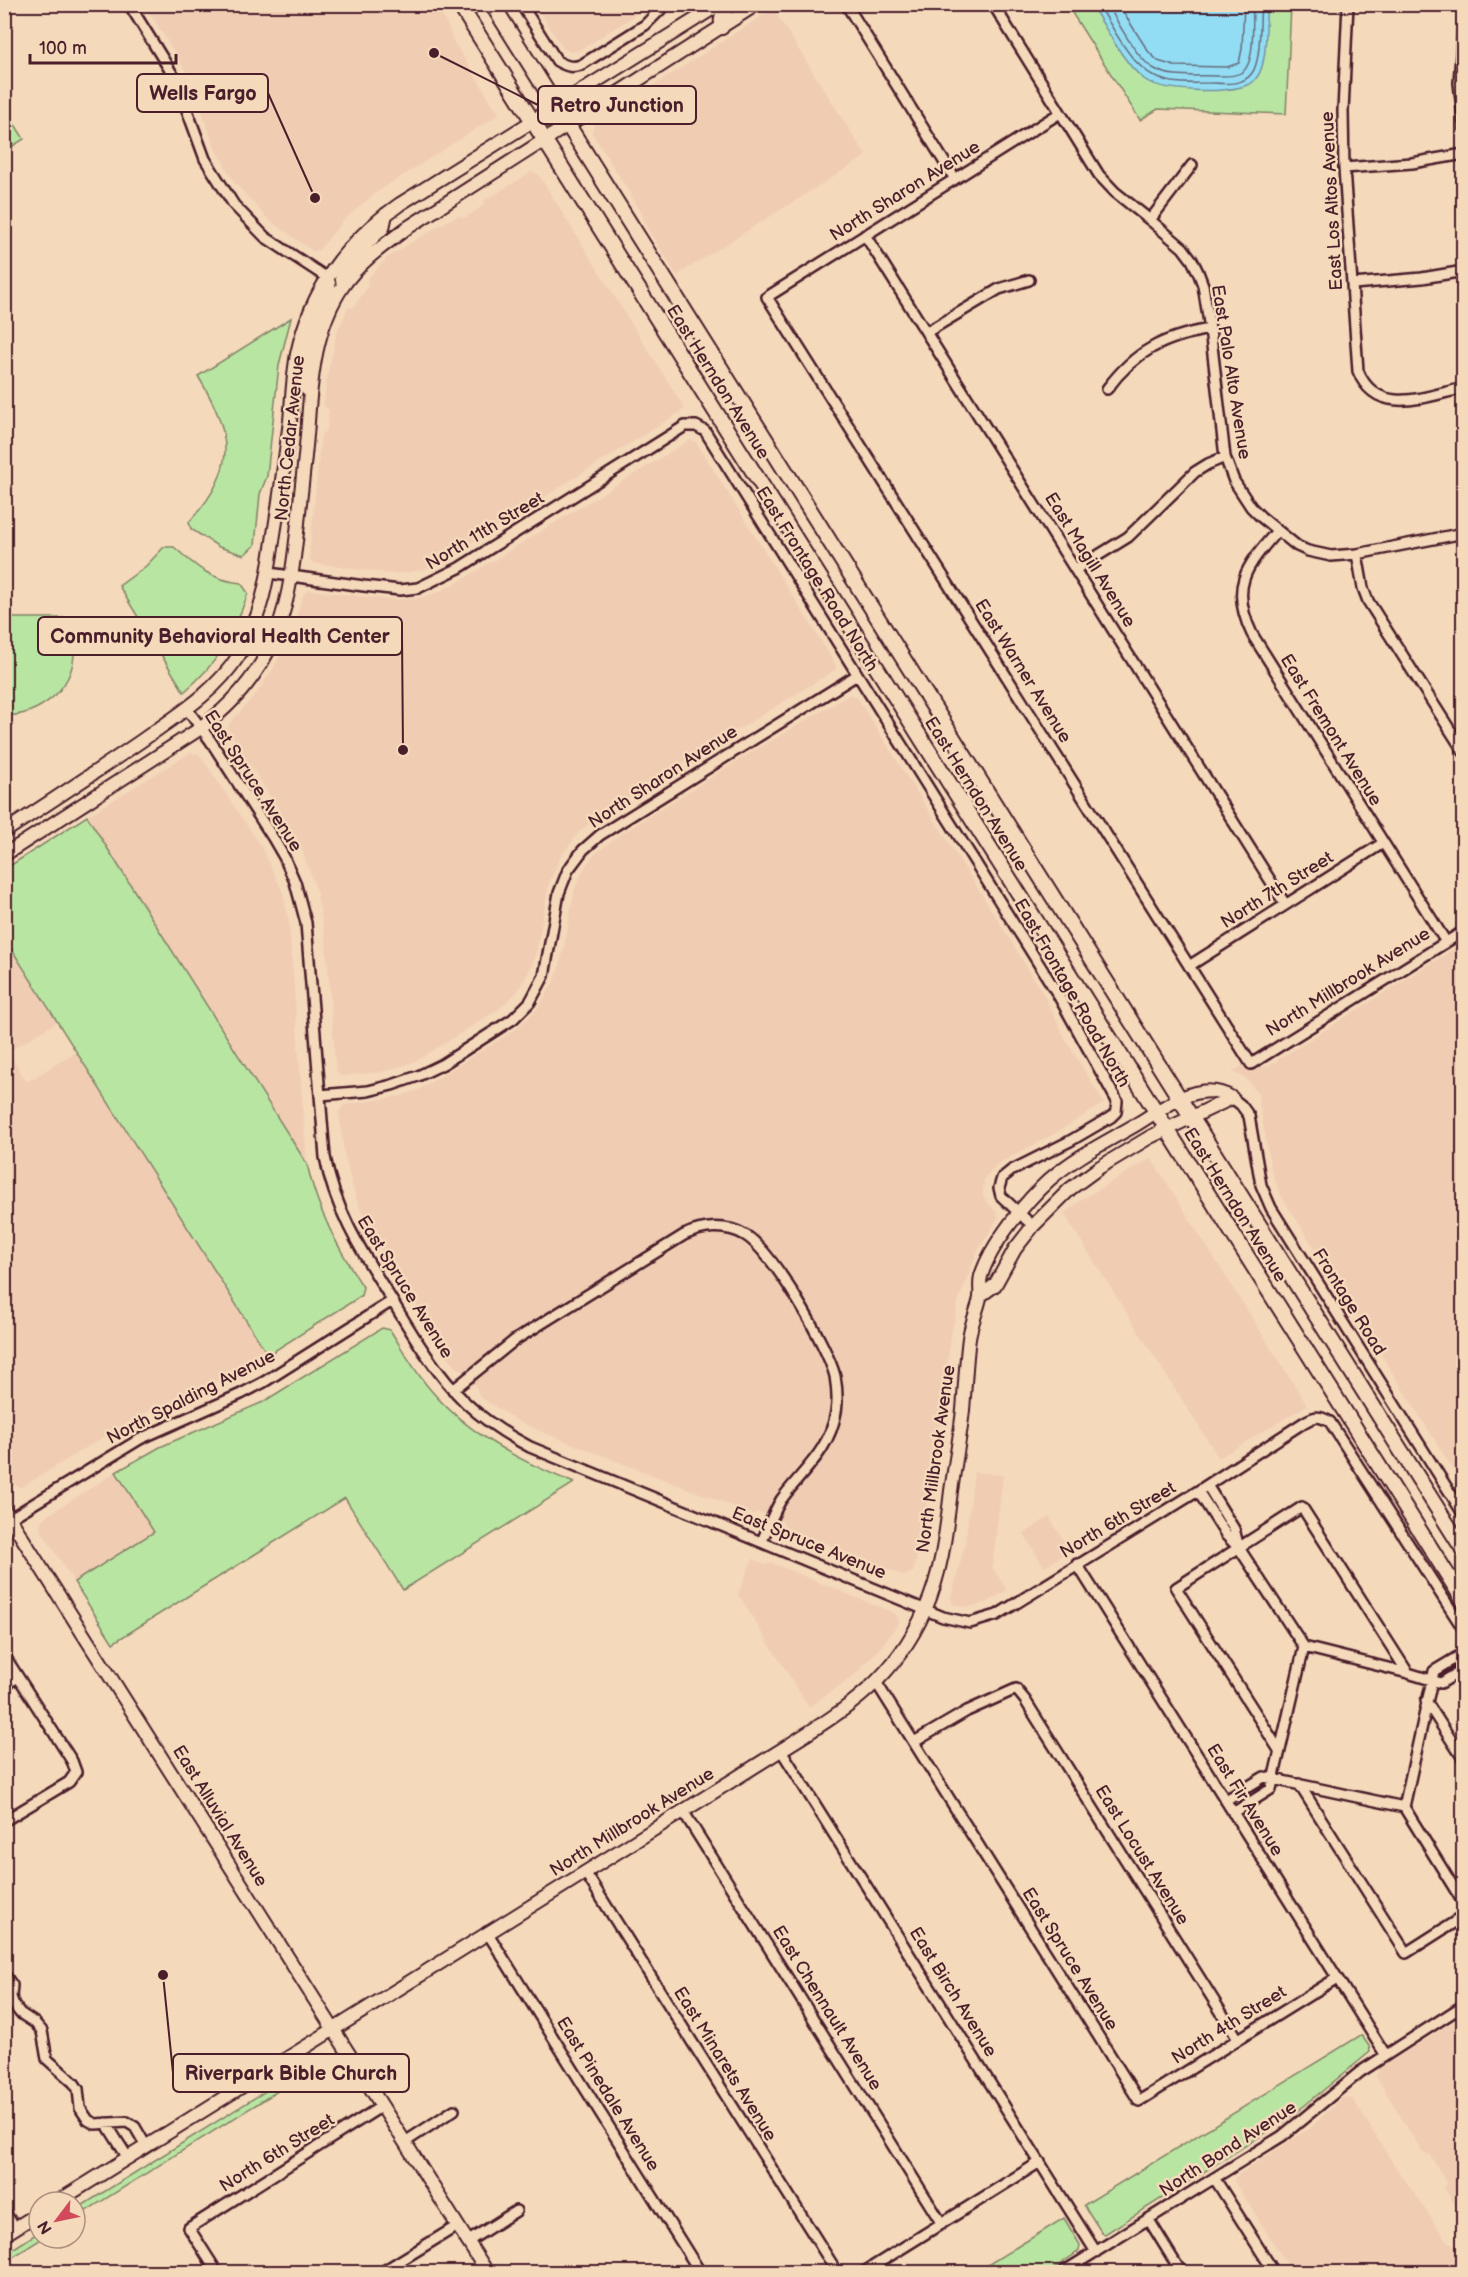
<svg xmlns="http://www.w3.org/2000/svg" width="1468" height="2277" font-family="'Balsamiq Sans',sans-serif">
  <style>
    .built { fill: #f0ccb3 }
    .green { fill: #b9e5a2; stroke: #828266; stroke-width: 1.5 }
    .water { fill: #92ddf3; stroke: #7591a3; stroke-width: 1.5 }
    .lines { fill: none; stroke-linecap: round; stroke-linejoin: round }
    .shore { stroke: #676b7b; stroke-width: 1.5 }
    .street-casing { stroke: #4a1f2b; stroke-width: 14 }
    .secondary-casing { stroke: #4a1f2b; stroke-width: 16 }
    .primary-casing { stroke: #4a1f2b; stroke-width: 18 }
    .street { stroke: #f4d9bb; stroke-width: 9 }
    .secondary { stroke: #f4d9bb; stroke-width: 12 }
    .primary { stroke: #f4d9bb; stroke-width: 14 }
    .labels { text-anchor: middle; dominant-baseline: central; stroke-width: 5; stroke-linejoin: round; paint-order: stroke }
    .street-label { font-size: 18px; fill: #4a1f2b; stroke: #f4d9bb }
    .leader { fill: none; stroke: #4a1f2b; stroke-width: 2 }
    .callout-dot { fill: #4a1f2b; stroke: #f4d9bb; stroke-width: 2 }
    .callout { fill: #f4d9bb; stroke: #4a1f2b; stroke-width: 2 }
    .callout-label { font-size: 20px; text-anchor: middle; font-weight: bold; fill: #4a1f2b }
  </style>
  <rect width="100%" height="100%" fill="#f4d9bb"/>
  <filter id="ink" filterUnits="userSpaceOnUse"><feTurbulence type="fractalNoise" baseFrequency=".0167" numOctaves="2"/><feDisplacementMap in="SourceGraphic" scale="12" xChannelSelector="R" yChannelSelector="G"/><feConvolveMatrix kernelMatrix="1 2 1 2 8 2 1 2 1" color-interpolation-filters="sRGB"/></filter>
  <g filter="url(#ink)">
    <path class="built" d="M145,5H435L447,24L453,41L499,114L374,194L344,220L319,250L313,251L269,220L235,183L215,148L189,76Z
      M535,5H647L637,14L580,50L571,52L563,48Z
      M773,9L866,156L677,275L647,228L642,213L592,133L594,124Z
      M532,172L538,174L685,409L437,564L423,570L392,574L313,563L309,558L321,435L327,430L329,410L324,405L327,377L337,332L348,308L354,307L368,286L367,279L388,257L445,222L459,216L465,218L483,206L485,200Z
      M690,440L696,442L836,665L835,670L605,812L579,832L561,856L549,883L537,949L530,970L517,992L499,1009L421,1058L408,1064L382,1072L341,1076L336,1071L326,942L316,889L302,850L289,826L228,730L230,723L256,694L273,669L289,638L304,593L309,590L394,600L420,598L441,591L460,581Z
      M849,695L856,696L1004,930L1045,997L1067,1042L1104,1103L1059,1131L996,1165L984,1179L983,1195L988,1203L997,1213L998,1218L977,1252L959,1299L951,1335L939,1432L919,1547L913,1572L905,1576L784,1527L782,1521L779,1519L758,1512L753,1514L542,1432L518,1421L480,1397L475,1384L463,1370L455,1367L369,1230L355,1195L344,1153L339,1112L344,1105L401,1096L420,1089L516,1029L538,1008L556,978L563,953L575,888L586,865L596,853L619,835L740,759Z
      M190,753L199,754L262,848L283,893L289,922L307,1164L87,816Z
      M4,939L57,1022L8,1052L27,1082L76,1052L268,1355L228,1377L138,1416L22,1487L13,1485L4,1472Z
      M1463,943V1485L1281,1195L1271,1170L1258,1094L1247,1079L1233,1072L1242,1066L1255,1069L1268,1066Z
      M1151,1158L1307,1405L1219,1458L1064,1214L1081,1200Z
      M116,1472L154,1532L74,1582L40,1528L42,1519Z
      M974,1472L1003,1475L992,1567L1007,1590L986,1603L968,1607L953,1604L951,1598L965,1545Z
      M1049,1517L1070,1551L1044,1567L1024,1534Z
      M753,1559L767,1565L772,1563L896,1614L899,1622L884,1643L855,1675L809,1707L738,1594Z
      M1463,2016V2217L1445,2189L1447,2183L1430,2155L1423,2153L1376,2076L1380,2068Z
      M1344,2097L1352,2098L1396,2168L1445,2238L1463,2252V2272H1292L1234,2181L1235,2177L1311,2127Z"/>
    <path class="green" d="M1067,5H1291L1286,114L1158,109L1140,120Z
      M5,120L16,126L24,139L5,151Z
      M291,318L279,365L267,476L260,494L255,545L244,555L219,547L191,529L189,522C238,470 233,434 198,376Z
      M164,547H174C195,566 211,580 241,583L248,593C233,636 219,662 184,692L119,586L146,566Z
      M4,618H72C73,630 76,643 74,655C71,691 39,715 5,716Z
      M87,816L307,1164C317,1210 338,1248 363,1287L361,1296L268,1355L5,939V869Z
      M382,1328L390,1330C403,1350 414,1370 429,1388C467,1434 520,1461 574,1483L403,1590L345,1498L113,1643L74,1582L154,1532L116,1472L160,1447L263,1402Z
      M1361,2035L1369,2046L1370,2052L1288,2119L1105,2234L1102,2233L1084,2205Z
      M325,2054L332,2057L75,2218V2210Z
      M1064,2218L1080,2245L1079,2251L1049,2272H976Z
      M39,2232V2238H43L5,2262V2254Z"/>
    <path class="water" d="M1091,5H1266C1266,22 1268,63 1257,77C1255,80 1251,84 1247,85C1228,94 1161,92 1144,79C1123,63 1106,27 1091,5Z"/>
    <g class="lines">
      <path class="shore" d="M1098,4C1117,33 1134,77 1172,82C1186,84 1200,83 1214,83C1227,84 1244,85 1252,73C1262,59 1259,22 1261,4
        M1107,4C1118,22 1136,58 1153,68C1170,79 1197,75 1216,76C1225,76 1241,77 1246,68C1255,55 1252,21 1253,4
        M1118,4L1148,51L1158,61L1174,66L1227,67L1239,63L1242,49L1244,4"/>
      <g class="street-casing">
        <path id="street" d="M129,4L176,80L205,159L234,205L265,237L326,277
          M521,4L557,61C566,66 571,68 581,65L645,25L666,4
          M846,4L955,179
          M993,4L1099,175L1115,192L1150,220
          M1348,4L1343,111L1344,168L1358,371C1377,418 1426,396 1464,388
          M1464,11L1459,83L1464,127
          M1060,113L767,297L1251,1064L1464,931
          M1192,165L1150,220L1183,248L1192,260L1198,272L1203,285L1210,329L1225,457L1234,481L1251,507L1261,517L1297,546L1308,551L1331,556L1357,554L1464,533
          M1344,168L1412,163L1464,154
          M865,235L1285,904
          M1353,284L1422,278L1464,271
          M927,332L999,289L1029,280
          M1107,389C1135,351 1164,337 1210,329
          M1277,531C1246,567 1229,586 1252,634L1446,942
          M1357,554L1363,588L1368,601L1464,752
          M1076,569L1128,537L1195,472L1208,464L1225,457
          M269,573L364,586L400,590L418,588L459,568L685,426H696L705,431L1057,993L1117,1101L1116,1112L1111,1117L1070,1141L1012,1170L1002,1178L999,1188L1001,1196L1033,1226
          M187,709L210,740L273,838L284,857L295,882L306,923L325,1157C335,1212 364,1255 393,1302C414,1337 436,1374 466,1403C485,1421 507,1435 530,1447L943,1617L970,1623L997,1615L1198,1491L1303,1423C1314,1416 1319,1415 1330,1422L1464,1630
          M1189,966L1383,843
          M320,1095L368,1091L392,1085L418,1076L443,1064L513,1019L530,1002L544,976L559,893L568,870L583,850L600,835L857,675
          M1232,1098L1241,1105L1249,1116L1261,1185L1271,1208L1464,1515
          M453,1390L515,1340L684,1235C703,1226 726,1224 745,1235C772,1250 827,1345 835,1376C837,1388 838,1401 836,1412C829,1452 803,1470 781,1500C773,1513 768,1528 762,1541
          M1207,1485L1234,1529L1239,1548
          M1198,1491L1226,1535L1239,1548L1304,1647
          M4,1522L140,1439L241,1394L264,1382L392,1301
          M1077,1564L1385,2054
          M4,1655L72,1761L76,1772L69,1782L4,1821
          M876,1682L1139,2101L1337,1978
          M4,1685L18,1677
          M1426,1701L1464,1760
          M914,1742L967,1711L1016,1689L1025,1700L1238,2039
          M781,1750L1096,2252
          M1279,1750L1176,1588L1302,1507L1408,1673
          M1299,1784L1406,1953L1464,1916
          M1226,1800L1264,1777L1404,1807L1434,1671L1464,1653
          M1404,1807L1464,1904
          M683,1811L942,2224
          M1233,1813L1271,1789L1304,1647L1408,1673L1441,1683L1464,1669
          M585,1872L837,2272
          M487,1932L700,2272
          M4,1974L12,1985L11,1997L14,2005L20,2013L35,2023L42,2031L47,2059L74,2083L78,2089L80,2108L88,2120L95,2124L127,2122L135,2127L146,2146
          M106,2123L128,2158
          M405,2142L454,2110
          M1215,2179L1274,2272
          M4,2211L15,2228
          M1149,2220L1181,2272
          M467,2242L516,2211
          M217,2272L189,2228L382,2106
          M382,2272L457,2226
          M864,2272L1040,2162
          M1063,2272L1282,2136L1360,2072L1464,2005"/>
      </g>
      <g class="secondary-casing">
        <path id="secondary" d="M722,28C718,15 723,11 734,4
          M343,286L341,274L355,255L383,228L386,214
          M306,389C302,363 310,336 319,312C322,305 327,297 329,290C330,285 329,281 326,277
          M4,832C50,802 96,772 141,741C176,716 215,693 239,655C262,617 268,577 274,534C280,497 285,459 290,421C292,399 293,376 297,354C311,289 346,242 400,204L720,4
          M4,855L201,728C280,669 290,605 299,513C302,482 306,452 308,422C311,376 316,325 343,286C359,262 384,245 407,228L757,4
          M980,1296L995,1285L1015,1249L1033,1226L1070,1189L1100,1167L1150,1137L1232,1098
          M4,1509L487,2272
          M57,2202L781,1750C845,1710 893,1682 925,1610C942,1572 946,1532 951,1491C955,1464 960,1437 963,1410C965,1386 966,1361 969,1338C971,1324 977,1311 980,1298C981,1291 979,1283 981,1276C991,1244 1025,1202 1049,1180C1075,1157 1108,1141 1137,1124C1165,1107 1200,1078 1232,1098
          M4,2235L39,2213"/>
      </g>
      <g class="primary-casing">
        <path id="primary" d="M459,4L1464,1601
          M492,4L1464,1551"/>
      </g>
      <use href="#street" class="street"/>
      <use href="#secondary" class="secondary"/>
      <use href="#primary" class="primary"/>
    </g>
  </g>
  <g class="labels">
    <g class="street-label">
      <text transform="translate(905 191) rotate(-32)">North Sharon Avenue</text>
      <text transform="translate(1332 201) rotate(-93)">East Los Altos Avenue</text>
      <text transform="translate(1231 372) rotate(81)">East Palo Alto Avenue</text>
      <text transform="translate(718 382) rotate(58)">East Herndon Avenue</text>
      <text transform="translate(290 438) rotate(-84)">North Cedar Avenue</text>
      <text transform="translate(485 531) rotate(-31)">North 11th Street</text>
      <text transform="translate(1090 560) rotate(58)">East Magill Avenue</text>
      <text transform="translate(817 579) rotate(58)">East Frontage Road North</text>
      <text transform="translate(1023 671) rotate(58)">East Warner Avenue</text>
      <text transform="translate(1331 730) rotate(58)">East Fremont Avenue</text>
      <text transform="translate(663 777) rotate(-33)">North Sharon Avenue</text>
      <text transform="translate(253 781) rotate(57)">East Spruce Avenue</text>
      <text transform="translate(976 794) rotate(58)">East Herndon Avenue</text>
      <text transform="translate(1277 890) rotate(-32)">North 7th Street</text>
      <text transform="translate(1348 982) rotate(-32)">North Millbrook Avenue</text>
      <text transform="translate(1072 993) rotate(60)">East Frontage Road North</text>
      <text transform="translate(1235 1205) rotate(58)">East Herndon Avenue</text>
      <text transform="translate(405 1287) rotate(58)">East Spruce Avenue</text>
      <text transform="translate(1349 1302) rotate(58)">Frontage Road</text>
      <text transform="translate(191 1397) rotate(-27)">North Spalding Avenue</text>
      <text transform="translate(936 1459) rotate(-82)">North Millbrook Avenue</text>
      <text transform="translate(1118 1520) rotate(-31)">North 6th Street</text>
      <text transform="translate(809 1543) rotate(22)">East Spruce Avenue</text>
      <text transform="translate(1245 1800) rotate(58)">East Fir Avenue</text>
      <text transform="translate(220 1816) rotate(58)">East Alluvial Avenue</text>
      <text transform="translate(632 1822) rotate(-32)">North Millbrook Avenue</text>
      <text transform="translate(1142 1855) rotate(58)">East Locust Avenue</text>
      <text transform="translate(1070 1959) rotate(58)">East Spruce Avenue</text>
      <text transform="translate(953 1992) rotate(58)">East Birch Avenue</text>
      <text transform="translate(827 2008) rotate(58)">East Chennault Avenue</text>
      <text transform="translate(1229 2025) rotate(-32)">North 4th Street</text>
      <text transform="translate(725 2064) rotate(58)">East Minarets Avenue</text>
      <text transform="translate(608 2094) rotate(58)">East Pinedale Avenue</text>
      <text transform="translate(1228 2149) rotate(-33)">North Bond Avenue</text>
      <text transform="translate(277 2153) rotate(-32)">North 6th Street</text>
    </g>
  </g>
  <path class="leader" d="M315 198L268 93M434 53L538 105M403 750L402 636M163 1975L173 2073"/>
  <g class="callout-dot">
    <circle cx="315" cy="198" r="6"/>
    <circle cx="434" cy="53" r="6"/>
    <circle cx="403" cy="750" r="6"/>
    <circle cx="163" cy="1975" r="6"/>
  </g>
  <g class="callout">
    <rect x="137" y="74" width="131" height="38" rx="6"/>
    <rect x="538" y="86" width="158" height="38" rx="6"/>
    <rect x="38" y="617" width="364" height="38" rx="6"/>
    <rect x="173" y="2054" width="236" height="38" rx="6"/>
  </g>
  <g class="callout-label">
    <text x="203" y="100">Wells Fargo</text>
    <text x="617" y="112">Retro Junction</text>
    <text x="220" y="643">Community Behavioral Health Center</text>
    <text x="291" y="2080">Riverpark Bible Church</text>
  </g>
  <rect width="1468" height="2277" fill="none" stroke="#f4d9bb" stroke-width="24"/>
  <rect x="12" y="12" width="1444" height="2253" fill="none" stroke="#4a1f2b" stroke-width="2" filter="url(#ink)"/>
  <g transform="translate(57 2220) rotate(238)"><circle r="28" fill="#f4d9bb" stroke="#b08f81" stroke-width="1.5"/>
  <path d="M0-4.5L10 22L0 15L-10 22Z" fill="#d1495b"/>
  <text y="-9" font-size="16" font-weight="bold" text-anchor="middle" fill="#4a1f2b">N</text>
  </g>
  <path d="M30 54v9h146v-9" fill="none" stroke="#4a1f2b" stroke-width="3"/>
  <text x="39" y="54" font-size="18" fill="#4a1f2b" stroke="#f4d9bb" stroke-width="4.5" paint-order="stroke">100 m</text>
</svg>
